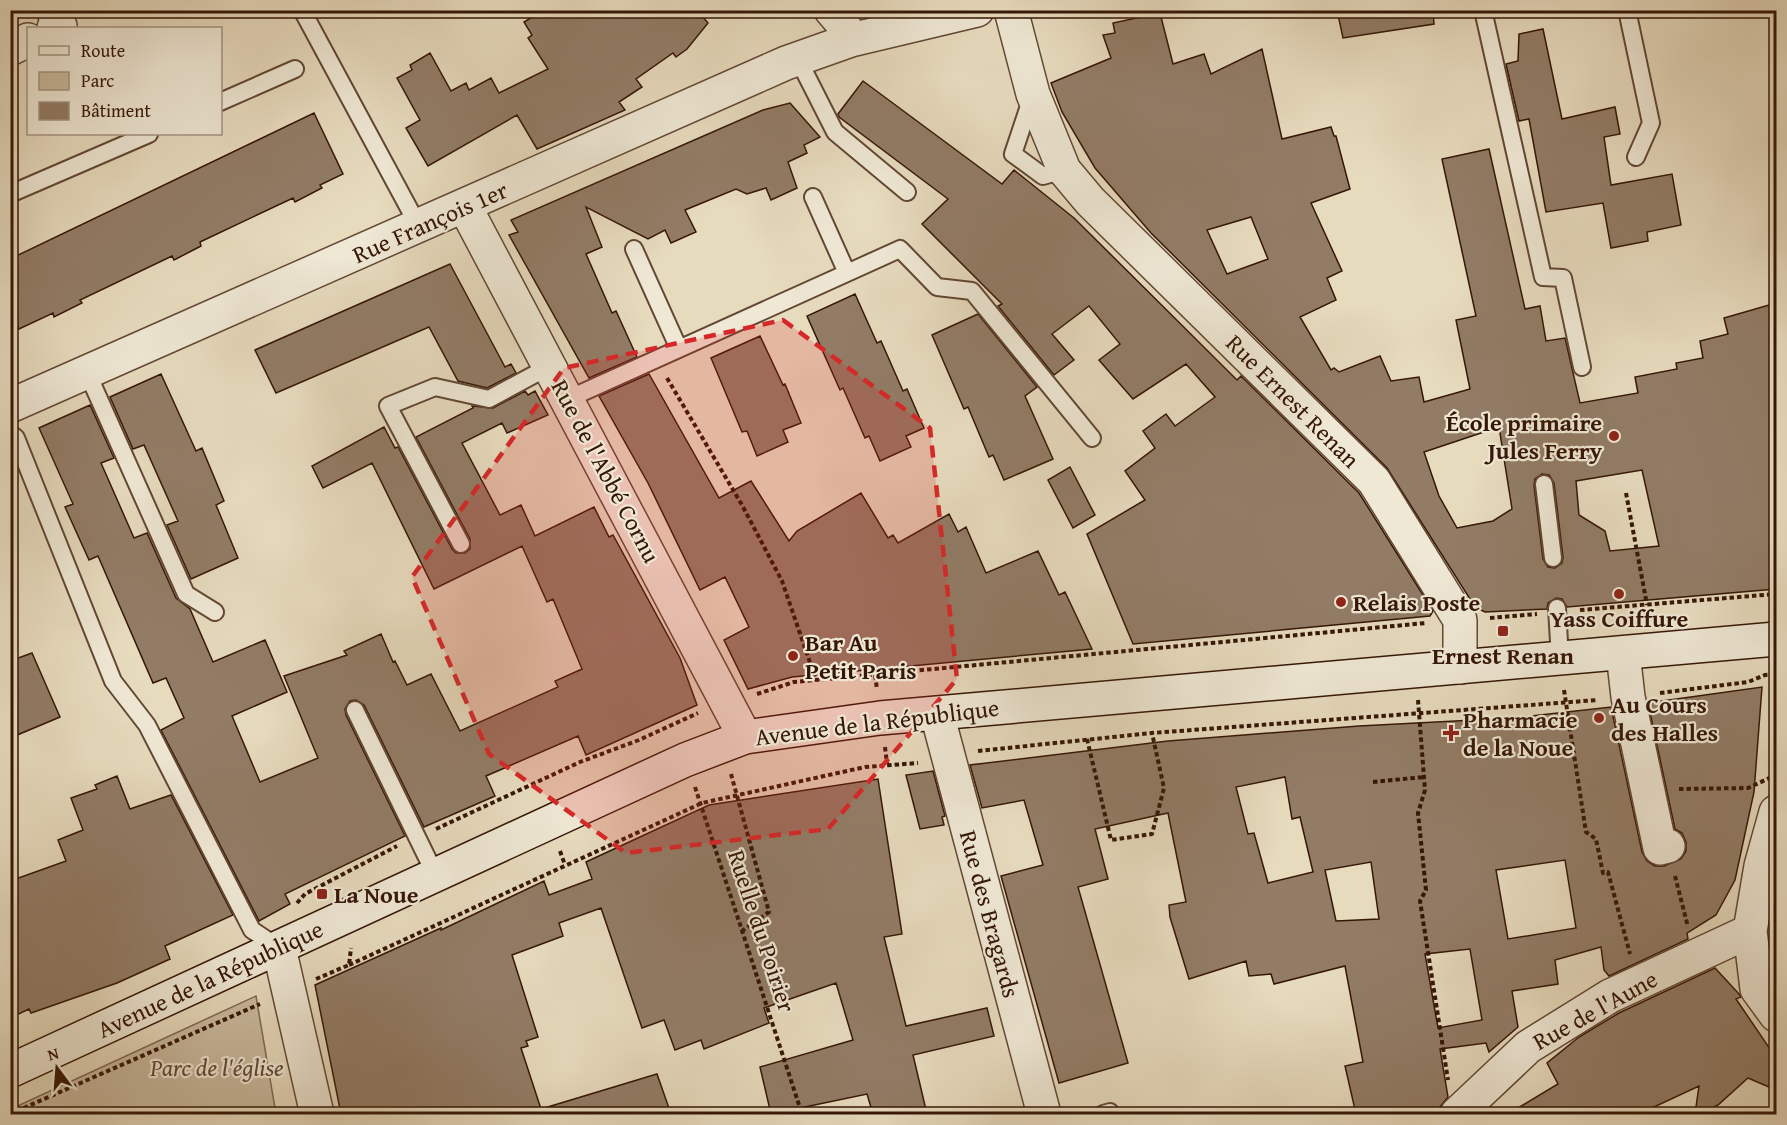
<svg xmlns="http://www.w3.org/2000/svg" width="1787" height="1125" font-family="'Gentium Book Plus',serif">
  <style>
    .green { fill: #c9ba9f; stroke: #7f6852; stroke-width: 1.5 }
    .building { fill: #927c66; stroke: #351606; stroke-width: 1.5; fill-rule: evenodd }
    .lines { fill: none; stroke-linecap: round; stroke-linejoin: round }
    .lane-casing { stroke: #624734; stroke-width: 20 }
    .street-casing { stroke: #624734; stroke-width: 36 }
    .secondary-casing { stroke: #351606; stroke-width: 36 }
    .path { stroke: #351606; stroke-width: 4; stroke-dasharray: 4.5 3; stroke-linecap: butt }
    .lane { stroke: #efe8d5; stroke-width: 16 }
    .street { stroke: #efe8d5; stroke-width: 33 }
    .secondary { stroke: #efe8d5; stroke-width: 33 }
    .marked { fill: #d62828; fill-opacity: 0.2; stroke: #d62828; stroke-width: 4.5; stroke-dasharray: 12 8; stroke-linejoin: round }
    .poi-dot { fill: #8f2418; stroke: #efe8d5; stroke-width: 2 }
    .labels { text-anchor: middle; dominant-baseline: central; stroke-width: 4.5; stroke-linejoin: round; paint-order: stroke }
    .street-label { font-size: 24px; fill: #351606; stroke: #efe8d5 }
    .poi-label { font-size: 24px; font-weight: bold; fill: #351606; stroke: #efe8d5; text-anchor: start }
    .park-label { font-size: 24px; font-style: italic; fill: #614734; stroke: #efe8d5 }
  </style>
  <rect width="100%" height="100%" fill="#e7dbbe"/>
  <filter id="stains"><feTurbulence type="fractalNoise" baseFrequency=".00333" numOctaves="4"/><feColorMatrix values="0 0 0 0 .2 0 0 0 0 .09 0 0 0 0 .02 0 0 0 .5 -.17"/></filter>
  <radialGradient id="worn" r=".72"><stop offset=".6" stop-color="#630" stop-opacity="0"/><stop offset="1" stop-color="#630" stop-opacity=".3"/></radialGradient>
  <path class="green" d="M256,996L276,1114H11V1109Z"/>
  <path class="building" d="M544,10H697L708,23L687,49L676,57L673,53L636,79L642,87L619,102L625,110L537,149L517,115L428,166L406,128L420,120L397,78L412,70L410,65L430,53L451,91L466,83L469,90L491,78L499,93L548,69L528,38L532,35L524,22Z
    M1337,10H1433L1434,24L1343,38Z
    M1160,13L1173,64L1204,54L1211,74L1262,49L1282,139L1331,127L1334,136H1336L1350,189L1311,203L1342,271L1327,278L1336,300L1300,317L1331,370L1334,368L1339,372L1380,356L1391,381L1419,377L1424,402L1470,389L1456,320L1476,316L1442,159L1489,149L1525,309L1540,306L1546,341L1565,338L1580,403L1638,393L1635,377L1677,369L1676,363L1703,358L1700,341L1728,334L1724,318L1776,303V589L1567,607L1562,599L1556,598L1548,603L1547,609L1485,612L1475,607L1387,468L1151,233L1095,168L1062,112L1051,83L1111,58L1103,35L1115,33L1113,23ZM1251,217L1268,259L1227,274L1207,230ZM1499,427L1512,509L1493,521L1457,528L1439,496L1424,452ZM1642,470L1659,546L1610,551L1605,531L1579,515L1576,481ZM1542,474L1549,475L1554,483L1563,557L1562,563L1555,568L1548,567L1543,559L1534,485L1535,479Z
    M1543,29L1562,119L1615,107L1620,134L1604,137L1611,185L1672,174L1681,225L1647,232L1648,241L1611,248L1603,203L1546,212L1529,119L1519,121L1506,64L1518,61L1519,34Z
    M863,81L1002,184L1014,170L1074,218L1237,380L1241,376L1359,493L1433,611L1430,616L1133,644L1087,534L1145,500L1125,471L1155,448L1143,431L1166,414L1175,426L1215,397L1186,364L1133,399L1099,360L1120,344L1089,306L1052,334L1074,360L1054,375L998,306L1002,304L922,224L948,199L839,117L838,114Z
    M790,103L820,137L804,145L807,153L788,162L797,188L771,200L766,188L747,194L736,189L685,210L696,232L671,243L665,230L648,239L586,207L602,247L586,254L612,313L616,311L637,357L589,378L509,235L518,232L511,220L763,110Z
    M314,113L343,174L320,185L322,188L295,202L293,198L200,242L201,246L174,260L172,256L80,300L82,303L54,317L53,313L19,329L10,312V259Z
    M450,264L505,367L511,364L516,373L487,388L458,381L429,327L276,393L255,350Z
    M855,294L877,343L881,341L903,391L907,389L924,428L906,436L911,447L880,461L869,436L865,438L843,388L840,390L807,316Z
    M978,314L1037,387L1025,396L1053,459L1004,480L993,455L989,457L968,407L964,409L932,335Z
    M760,336L783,385L785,384L801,423L783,430L788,442L757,456L747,431L742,432L711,358Z
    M161,374L196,451L202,448L224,501L216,505L238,558L191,579L167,525L178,521L144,445L133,449L110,397Z
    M649,374L719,498L751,481L789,541L797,531L861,493L888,538L893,535L898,543L949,514L958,532L966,527L986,573L1038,551L1059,595L1065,592L1092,649L792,677L748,689L724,640L749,627L725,577L700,590L648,483L599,396Z
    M525,391L528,395L535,391L548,415L507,433L502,423L462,443L500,515L521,505L535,536L594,507L609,537L613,535L680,658L697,705L586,755L578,736L486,776L495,796L424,827L364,705L356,700L350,701L345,709L346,715L405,836L285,894L290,904L259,921L161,730L184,718L166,678L153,683L98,556L89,560L65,507L73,504L39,428L90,405L114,458L101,463L134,538L147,533L176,598L190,609L213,662L265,640L287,692L232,716L260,782L318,758L284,676L347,655L344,651L381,634L393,662L395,661L407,685L431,674L460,731L558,687L555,681L582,669L553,599L547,602L522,546L434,589L372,463L323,488L312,466L384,427L395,448L398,447L452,549L456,553H465L470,549V539L416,437L473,408L472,406L493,408Z
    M1070,467L1095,515L1073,528L1048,480Z
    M32,653L60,717L10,738V661Z
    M1762,687L1754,792L1735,880L1716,915L1687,933L1688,939L1609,976L1604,970L1601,947L1555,960L1558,984L1512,991L1518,1027L1489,1052L1486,1043L1440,1049L1448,1097L1439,1108V1114H1356L1345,1066L1363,1062L1345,966L1274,984L1271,974L1249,976L1246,961L1189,979L1170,917L1169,905L1186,902L1168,813L1095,829L1108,879L1078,887L1128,1063L1059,1083L1001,876L1043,865L1024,800L982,808L970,765L1168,741L1359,726L1513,718L1611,707L1642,852L1647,861L1655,866H1664L1681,859L1686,851V842L1682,833L1675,829L1648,703ZM1285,777L1292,819L1300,817L1313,872L1268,883L1254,833L1248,834L1236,787ZM1565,860L1576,928L1508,939L1496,870ZM1371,862L1379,919L1336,921L1325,870ZM1470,949L1482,1020L1438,1028L1425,954Z
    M933,771L945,816L942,817L944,825L920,829L906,775Z
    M117,776L130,809L171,795L233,915L165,946L170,959L117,983L31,1013L29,1009L10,1018V881L66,861L58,840L83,830L71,798L97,789L95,785Z
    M878,779L902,934L884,937L906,1026L987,1008L994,1036L913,1055L927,1114H873L867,1094L771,1114L760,1067L853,1040L836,983L764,1008L769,1023L704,1049L701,1040L675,1050L664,1020L642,1028L601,908L559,923L563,936L512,955L538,1037L526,1041L528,1046L521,1048L541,1109L657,1074L671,1114H341L315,985L441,928V930L544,881L549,895L592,879L586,862L709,805Z
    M1715,968L1739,994L1741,997L1736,999L1772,1052L1776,1054V1090L1748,1078L1718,1105L1699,1114H1695L1699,1086L1639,1114H1508L1558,1084L1547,1063L1579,1037L1619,1013Z"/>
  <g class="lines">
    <g class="lane-casing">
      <path id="lane" d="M302,10L419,227
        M1483,10L1543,277L1563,278L1582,367
        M1627,10L1651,123L1636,157
        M798,59L835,132L907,192
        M1032,97L1013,154L1043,176L1064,170
        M220,102L295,69
        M10,194L149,134
        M634,249L679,349
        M847,273L900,249L937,287L972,291L1092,438
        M87,372L186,594L215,612
        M568,399L847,273L813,197
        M10,433L16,438L113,681L147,725L252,930L279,948
        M1544,484L1553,558
        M461,544L388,406L435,387L489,399L550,366
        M1557,608L1560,659
        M355,710L436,876
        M1103,1114L1110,1112L1111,1114"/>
    </g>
    <g class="street-casing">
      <path id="street" d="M53,10L60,26L54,28
        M831,10L843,24L851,40
        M1011,10L1033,94L1064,170L1090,201L1374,481L1460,620V667
        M10,49L28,40
        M465,207L745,737
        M10,406L786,63L851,40L977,10
        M1623,653L1628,697L1660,848L1668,846
        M937,714L1044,1114
        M1776,812L1761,866L1750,931L1757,989L1776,1015
        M279,948L317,1114
        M1457,1114L1528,1047L1610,996L1750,931"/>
    </g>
    <g class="secondary-casing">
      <path id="secondary" d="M10,1071L685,760L745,737L880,718L1776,639"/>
    </g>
    <path class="path" d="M667,378L742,505L782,581L816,680
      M1626,493L1647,605
      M1580,610L1776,594
      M1490,618L1537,614
      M875,675L877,689
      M1564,690L1586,832L1596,839L1603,873L1608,872L1630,954
      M1660,693L1748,682L1765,675L1776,674
      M757,694L794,682L1426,623
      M1418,700L1425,790L1418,813L1426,890L1420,901L1448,1080
      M1087,739L1111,840L1152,834L1164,788L1152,733
      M885,747L887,764
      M978,751L1152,733L1598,700
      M731,774L769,912L742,931
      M1373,782L1424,777
      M695,787L802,1114
      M1679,789L1748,788L1776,775
      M436,829L580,762L639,740L698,713
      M560,851L565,865
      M1675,876L1688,927
      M297,903L305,894L397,846
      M349,965L702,803L865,767L918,763
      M316,979L349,965L351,948
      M10,1114L260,1004"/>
    <use href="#lane" class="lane"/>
    <use href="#street" class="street"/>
    <use href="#secondary" class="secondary"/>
  </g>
  <path class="marked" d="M783,320L930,428L957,679L828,829L626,853L489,754L412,577L564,368Z"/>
  <g class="poi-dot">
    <circle cx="1614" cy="436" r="6"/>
    <circle cx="1619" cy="594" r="6"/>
    <circle cx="1341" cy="602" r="6"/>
    <rect x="1497" y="625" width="12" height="12" rx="3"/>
    <circle cx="793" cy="656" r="6"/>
    <circle cx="1599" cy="718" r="6"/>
    <path d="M1448 724h6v6h6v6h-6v6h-6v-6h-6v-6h6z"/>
    <rect x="316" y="888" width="12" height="12" rx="3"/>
  </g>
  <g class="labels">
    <g class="street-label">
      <text transform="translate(430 222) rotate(-24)">Rue François 1er</text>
      <text transform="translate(1293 401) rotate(45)">Rue Ernest Renan</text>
      <text transform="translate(606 471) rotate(62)">Rue de l'Abbé Cornu</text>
      <text transform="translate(877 722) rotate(-7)">Avenue de la République</text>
      <text transform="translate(990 914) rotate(75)">Rue des Bragards</text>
      <text transform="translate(762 931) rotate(72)">Ruelle du Poirier</text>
      <text transform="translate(210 979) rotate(-25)">Avenue de la République</text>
      <text transform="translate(1595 1010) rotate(-29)">Rue de l'Aune</text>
    </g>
    <g class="poi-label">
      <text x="1602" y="422" text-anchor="end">École primaire<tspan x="1602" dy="28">Jules Ferry</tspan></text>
      <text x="1353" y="602">Relais Poste</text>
      <text x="1619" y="618" text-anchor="middle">Yass Coiffure</text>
      <text x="805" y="642">Bar Au<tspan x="805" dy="28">Petit Paris</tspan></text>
      <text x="1503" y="655" text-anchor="middle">Ernest Renan</text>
      <text x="1611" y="704">Au Cours<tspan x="1611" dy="28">des Halles</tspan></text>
      <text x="1463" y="719">Pharmacie<tspan x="1463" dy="28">de la Noue</tspan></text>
      <text x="334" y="894">La Noue</text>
    </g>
    <g class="park-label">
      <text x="217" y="1067">Parc de l'église</text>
    </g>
  </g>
  <rect width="1787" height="1125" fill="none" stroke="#e7dbbe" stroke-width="36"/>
  <rect x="12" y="12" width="1763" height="1101" fill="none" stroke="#351606" stroke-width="3"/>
  <rect x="18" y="18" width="1751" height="1089" fill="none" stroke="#351606" stroke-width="1.5"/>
  <rect x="27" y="27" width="195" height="108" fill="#efe8d5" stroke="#a59482" stroke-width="1.5"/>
  <rect x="39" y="46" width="30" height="9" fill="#efe8d5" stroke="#a59482" stroke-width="1.5"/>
  <text x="81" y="57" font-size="18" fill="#351606">Route</text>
  <rect x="39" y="72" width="30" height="18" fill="#c9ba9f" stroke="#a59482" stroke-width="1.5"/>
  <text x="81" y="87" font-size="18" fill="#351606">Parc</text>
  <rect x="39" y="102" width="30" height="18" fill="#927c66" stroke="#a59482" stroke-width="1.5"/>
  <text x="81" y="117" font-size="18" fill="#351606">Bâtiment</text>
  <g transform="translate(57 1068) rotate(344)" stroke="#efe8d5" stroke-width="4.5" paint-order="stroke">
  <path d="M0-4.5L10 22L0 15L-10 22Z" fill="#351606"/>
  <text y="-9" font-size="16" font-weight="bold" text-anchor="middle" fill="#351606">N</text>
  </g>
  <rect width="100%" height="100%" filter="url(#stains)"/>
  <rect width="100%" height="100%" fill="url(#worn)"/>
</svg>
